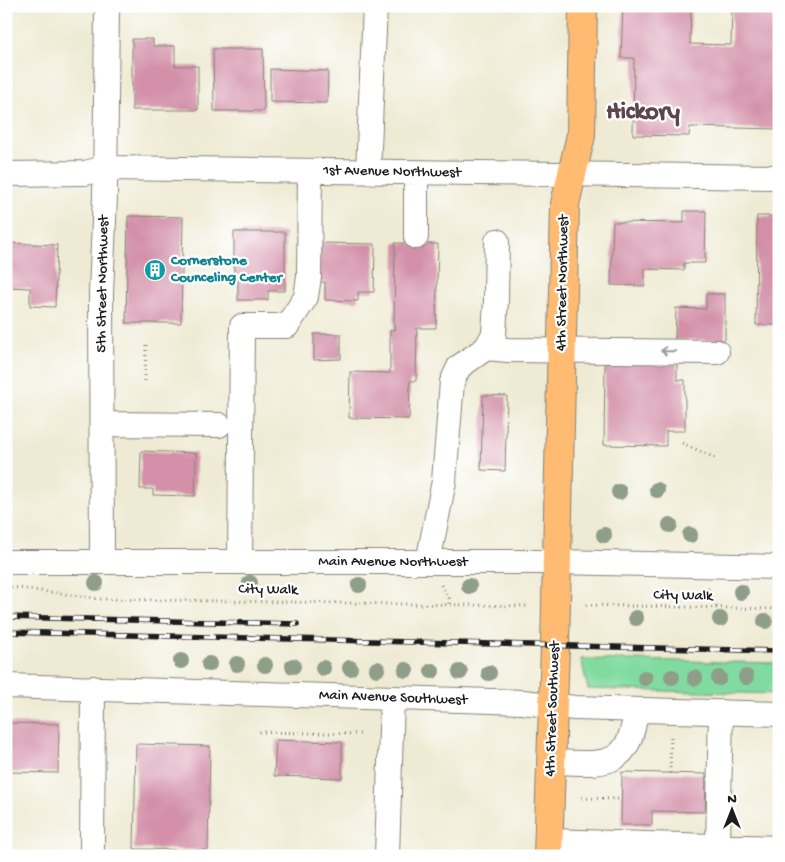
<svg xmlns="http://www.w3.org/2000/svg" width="785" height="862" font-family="'Gochi Hand',sans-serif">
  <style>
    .green { fill: #81dba0; stroke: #4e7c5e }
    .building { fill: #d390a8 }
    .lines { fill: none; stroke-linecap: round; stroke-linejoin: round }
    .minor-casing { stroke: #858378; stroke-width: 26 }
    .major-casing { stroke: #858378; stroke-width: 30 }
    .path { stroke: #858378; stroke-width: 3; stroke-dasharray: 1 4; stroke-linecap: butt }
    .minor { stroke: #fff; stroke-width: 24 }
    .major { stroke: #ffbb71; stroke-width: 28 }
    .rail-casing { stroke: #1c1c1c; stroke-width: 5.5 }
    .rail { stroke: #fff; stroke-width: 4; stroke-dasharray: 11; stroke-linecap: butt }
    .tree { fill: #8e9e88 }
    .oneway { stroke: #999 }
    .labels { text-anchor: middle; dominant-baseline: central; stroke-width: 4.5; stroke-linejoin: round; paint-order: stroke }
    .street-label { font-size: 15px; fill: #1c1c1c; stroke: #fff }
    .culture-label { font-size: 15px; font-weight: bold; fill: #0d838f; stroke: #fff; text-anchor: start }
    .town-label { font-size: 25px; font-weight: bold; fill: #5c454d; stroke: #fff }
  </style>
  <rect width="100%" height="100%" fill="#fff"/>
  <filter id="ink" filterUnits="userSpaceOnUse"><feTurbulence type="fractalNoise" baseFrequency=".02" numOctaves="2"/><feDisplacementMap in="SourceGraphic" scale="10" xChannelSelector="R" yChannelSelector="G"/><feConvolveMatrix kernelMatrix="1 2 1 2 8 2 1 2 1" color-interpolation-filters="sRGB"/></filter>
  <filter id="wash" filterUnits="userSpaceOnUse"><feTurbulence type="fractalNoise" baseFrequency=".0096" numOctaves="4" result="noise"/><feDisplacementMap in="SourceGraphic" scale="20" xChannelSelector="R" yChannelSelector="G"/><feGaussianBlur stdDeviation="1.12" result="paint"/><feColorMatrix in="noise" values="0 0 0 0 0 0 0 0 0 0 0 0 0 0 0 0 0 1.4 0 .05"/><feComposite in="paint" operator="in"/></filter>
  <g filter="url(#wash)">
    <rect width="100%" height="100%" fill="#eeead3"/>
    <path class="green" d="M581,659L779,663V694L588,689Z"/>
    <g id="blocks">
      <path class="building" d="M623,6H691L690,44L731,45L732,6H779V129L690,127L689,136L633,135L634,58H621Z
        M132,39H153V46H175V66H198V110H132Z
        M213,49H263L264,111H214Z
        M270,69L328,71L327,103L270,102Z
        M684,211H706L705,263H684V270L645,269V286L611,285L613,222L684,223Z
        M128,216L183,217L181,323H126Z
        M757,216H779V325H756Z
        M234,232H285V291H268V300H238V279H234Z
        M6,243L57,245L55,307L30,306V288L6,287Z
        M319,243L375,244L374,292H358V301L325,300V282H318Z
        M395,243L438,244L436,328H417L416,381H410L409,419L349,418L350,372L390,373V330H394Z
        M706,294H725V340H675L676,308L706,309Z
        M314,334H341V359L314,360Z
        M605,362L677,363V380H685V431H666V446L604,445Z
        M483,395L507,396L505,471L481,470Z
        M141,451L196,453L195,496L153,495V489H140Z
        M6,723L59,724L58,773L6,772Z
        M276,740L342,742V778L274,776Z
        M136,744L210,746L208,850L134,849Z
        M622,772L706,774L705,812L652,811V825H621Z"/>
    </g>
  </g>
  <g filter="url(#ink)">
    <use href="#blocks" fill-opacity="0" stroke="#858378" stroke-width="1"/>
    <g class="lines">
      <g class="minor-casing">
        <path id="minor" d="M368,172L375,6
          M6,174L85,173L105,168L779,177
          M416,237V173
          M486,348L508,350L717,352
          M102,424L219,425
          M6,562H557L779,567
          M102,562L101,293L105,196L107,6
          M240,562L242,326H287L306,297L309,277L310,171
          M428,562L444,481L452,382L459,367L486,348L494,334L496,300L497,241
          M6,686L523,702L575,708L779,714
          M551,762C602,763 629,772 636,710
          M549,841L779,848
          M718,846L721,712
          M92,856L93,688
          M387,856L392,698"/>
      </g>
      <g class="major-casing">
        <path id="major" d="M548,856L555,646L565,204L581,135L583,6"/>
      </g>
      <path class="path" d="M145,381L146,343
        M682,443L715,458
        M441,585L449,598V605
        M11,587L101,599L529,606
        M708,588L717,608
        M586,605L779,609
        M259,732L364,734
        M670,773L671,736
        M582,798L621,799"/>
      <use href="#minor" class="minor"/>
      <use href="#major" class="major"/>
      <g class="rail-casing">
        <path id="rail" d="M6,617L297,624
          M6,632L779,651"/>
      </g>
      <use href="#rail" class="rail"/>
    </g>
    <g class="tree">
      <circle cx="657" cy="490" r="8"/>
      <circle cx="619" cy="492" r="8"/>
      <circle cx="670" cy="525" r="8"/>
      <circle cx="604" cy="535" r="8"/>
      <circle cx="690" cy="535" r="8"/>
      <circle cx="96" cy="583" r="8"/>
      <circle cx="250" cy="583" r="8"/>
      <circle cx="359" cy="585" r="8"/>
      <circle cx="469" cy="586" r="8"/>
      <circle cx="741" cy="592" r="8"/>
      <circle cx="636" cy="618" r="8"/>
      <circle cx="720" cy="619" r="8"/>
      <circle cx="765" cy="621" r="8"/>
      <circle cx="181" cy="661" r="8"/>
      <circle cx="209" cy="664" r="8"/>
      <circle cx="237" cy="664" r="8"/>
      <circle cx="265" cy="665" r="8"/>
      <circle cx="293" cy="666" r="8"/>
      <circle cx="323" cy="668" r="8"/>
      <circle cx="350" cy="668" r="8"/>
      <circle cx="377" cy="669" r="8"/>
      <circle cx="406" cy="670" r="8"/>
      <circle cx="432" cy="671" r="8"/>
      <circle cx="460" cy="672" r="8"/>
      <circle cx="489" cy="673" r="8"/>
      <circle cx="672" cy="677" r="8"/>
      <circle cx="746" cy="677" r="8"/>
      <circle cx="645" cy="678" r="8"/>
      <circle cx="695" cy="678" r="8"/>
      <circle cx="719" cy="678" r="8"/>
    </g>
    <defs><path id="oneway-shaft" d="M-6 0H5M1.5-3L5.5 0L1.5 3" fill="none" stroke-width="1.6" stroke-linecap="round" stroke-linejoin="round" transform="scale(1.25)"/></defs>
    <use class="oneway" href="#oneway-shaft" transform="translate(668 351) rotate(-179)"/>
  </g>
  <defs>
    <g id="building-disc" transform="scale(1.125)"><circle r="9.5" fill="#0f9aa8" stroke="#fff"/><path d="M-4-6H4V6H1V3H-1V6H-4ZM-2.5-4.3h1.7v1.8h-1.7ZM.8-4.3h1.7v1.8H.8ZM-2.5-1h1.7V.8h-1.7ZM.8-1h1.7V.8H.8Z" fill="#fff"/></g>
  </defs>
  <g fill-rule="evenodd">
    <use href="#building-disc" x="155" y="270"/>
  </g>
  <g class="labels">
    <g class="street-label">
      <text transform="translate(392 172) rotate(1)">1st Avenue Northwest</text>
      <text transform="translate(563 283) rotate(-89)">4th Street Northwest</text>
      <text transform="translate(103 284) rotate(-89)">5th Street Northwest</text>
      <text x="393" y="562">Main Avenue Northwest</text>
      <text transform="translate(268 590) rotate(1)">City Walk</text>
      <text transform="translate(683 596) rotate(1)">City Walk</text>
      <text transform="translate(393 698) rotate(2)">Main Avenue Southwest</text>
      <text transform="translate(553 709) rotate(-88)">4th Street Southwest</text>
    </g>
    <g class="culture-label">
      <text x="171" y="261">Cornerstone<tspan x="171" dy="17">Counceling Center</tspan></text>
    </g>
    <g class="town-label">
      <text x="643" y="113">Hickory</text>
    </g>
  </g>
  <rect width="785" height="862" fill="none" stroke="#fff" stroke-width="25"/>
  <g transform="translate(732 810)" stroke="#ffffff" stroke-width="4" paint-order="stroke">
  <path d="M0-4L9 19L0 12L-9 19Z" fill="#1c1c1c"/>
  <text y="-8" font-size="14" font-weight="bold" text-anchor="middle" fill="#1c1c1c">N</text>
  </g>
</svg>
